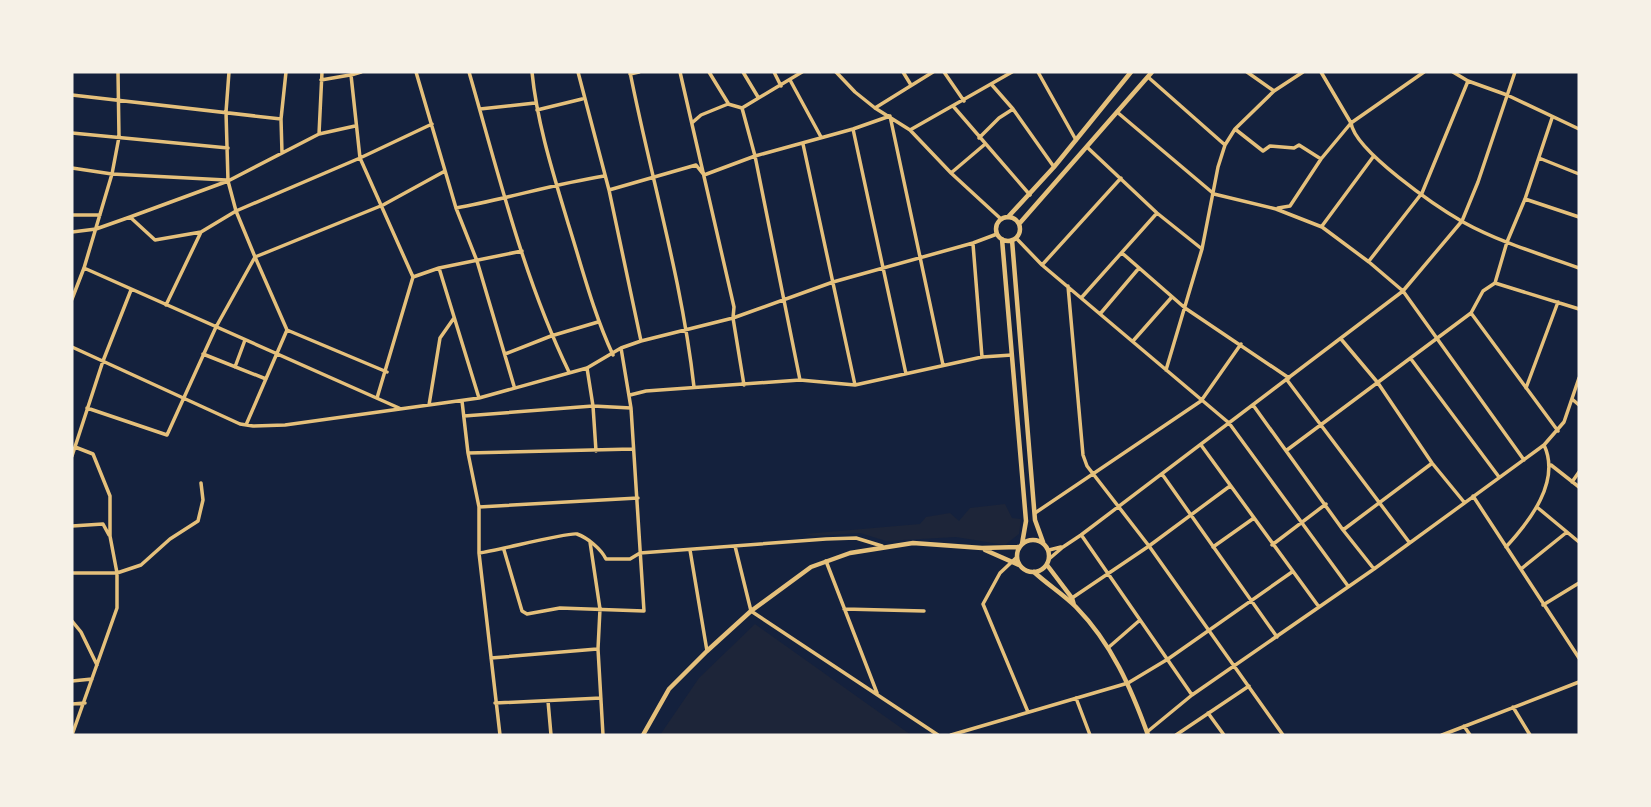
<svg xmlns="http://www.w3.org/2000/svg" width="1651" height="807" font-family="'Roboto Condensed',sans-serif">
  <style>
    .green { fill: #1d2539 }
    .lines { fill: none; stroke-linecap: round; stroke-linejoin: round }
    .minor { stroke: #e5c07b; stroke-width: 3.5 }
    .tertiary { stroke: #e5c07b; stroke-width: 4.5 }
    .secondary { stroke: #e5c07b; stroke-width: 4.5 }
  </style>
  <rect width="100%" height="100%" fill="#14213d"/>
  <path class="green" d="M1005,504L1012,518L1021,519L1019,534L1005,545L956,537L886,541L860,533L814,536L804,534L920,524L926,517L950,513L959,521L970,508Z
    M755,624L911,735H660L699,678Z"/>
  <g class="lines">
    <path class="minor" d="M229,72L226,112L228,181L236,211L255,257L287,330L387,372
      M361,72L351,75L360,158L413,277
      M416,72L456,208L477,261L514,386
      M469,72C498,172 523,277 569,372
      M532,72C537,123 553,173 568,223C582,267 593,312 613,355
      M578,72L609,190L641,341
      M630,72C651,178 682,280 694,387
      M680,72L734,307L733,318L744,385
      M709,72L728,103
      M743,72L758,97
      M774,72L781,86
      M836,72L855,92L875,108L910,130L951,173L1001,219
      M903,72L911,85
      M944,72L964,101
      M1038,72L1076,140
      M1247,72L1274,91
      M1321,72L1351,123C1355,151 1437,207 1463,222C1499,242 1540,254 1579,268
      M1453,72L1468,81L1507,95L1579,129
      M630,74L639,72
      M1148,77L1225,145
      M321,80L350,75
      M790,80L821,137
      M992,85L1013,109L1054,167
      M72,95L281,119
      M953,106L1030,195
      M742,108L755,156L800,380
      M875,108L933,72
      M480,109L535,103
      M537,110L582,99
      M1117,112L1214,194L1276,209L1322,227L1369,262L1403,291L1524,460
      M693,122L701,115L728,104L742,108L802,72
      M853,129L906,374
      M1235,129L1263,151L1270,146L1294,148L1299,145L1321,159
      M910,130L1012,72
      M72,133L228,148
      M319,134L322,72
      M979,138L999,118L1013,109
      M803,144L855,385
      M1088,148L1157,213L1202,249
      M282,153L281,119L286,72
      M1539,158L1579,174
      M72,168L112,174L226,180
      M951,173L984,145
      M609,190L696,165L704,175L755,156L853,129L890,116L943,365
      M1525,199L1579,217
      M456,208C506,199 554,184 604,176
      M1278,208L1290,206L1321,159L1351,123L1424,72
      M72,215H100
      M130,217L155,240L201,232L236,211L360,158L432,124
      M1322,226L1373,157
      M72,232L96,229L130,217L228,181L319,134L355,126
      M1016,238L1042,265L1229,423L1348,586
      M973,244L982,357
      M1122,253L1185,308L1289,378
      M1369,261L1422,193L1468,81
      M1042,265L1121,178
      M84,268L399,408
      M439,268L479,398
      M413,277L439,268L522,251
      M1495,283L1579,309
      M1068,286L1083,455L1087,466L1149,546L1283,735
      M1082,297L1157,213
      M72,299L84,268L112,174L119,137L118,72
      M166,305L201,232
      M1471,313L1558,431
      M1100,314L1139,268
      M1341,339L1378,383L1432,463L1464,502
      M1133,341L1171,298
      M72,347L240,424L253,426L285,425L479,398L587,368L621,348L641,341L733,318L833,282L973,243L997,234
      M203,354L266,379
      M505,354L551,336L598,322
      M1411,359L1499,477
      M235,367L245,340
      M587,368L593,406L596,451
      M1166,370L1202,249L1218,167L1225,145L1235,129L1274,91L1303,72
      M1287,380L1409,542
      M1526,388L1558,302
      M630,395L646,391L800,380L855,385L982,357L1012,355
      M377,398L413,277
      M1572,399L1579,405
      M462,401L468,453L479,507V553L500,735
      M429,405L440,338L454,318
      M1253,405L1343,530L1374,569
      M87,408L167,435L216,327L255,257L383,205L445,171
      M464,416L593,406L631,408
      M246,425L287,330
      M1201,445L1319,607
      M1287,450L1471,313L1483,291L1495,283L1507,242L1525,199L1552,118
      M468,453L633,449
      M72,456L103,361L131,290
      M1551,465L1579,487
      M1162,474L1277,637
      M1572,482L1579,472
      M1473,496L1579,658
      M479,507L638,498
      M1538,508L1579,542
      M1035,513L1201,401L1241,344
      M72,526L103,524L109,535
      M1343,530L1431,464
      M1082,536L1192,695
      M590,542L600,609L598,649L603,735
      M1272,545L1326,504
      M735,546L751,611L938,735
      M1213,547L1254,518
      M1506,547C1530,521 1561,481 1544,445L1564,422L1579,378
      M504,550L522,611L527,614L560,608L644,611L631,408L621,348
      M690,550L707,651
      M1049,550L1061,547
      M479,553C497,551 567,532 577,534C588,538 601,549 606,559H630L640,553L826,539L856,538L882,546
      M1017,557L1000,573L983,604L1028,712
      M1049,559L1063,547L1081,535L1403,291L1462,221L1478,182L1515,72
      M826,561L877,693
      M1521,569L1567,532
      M72,573H117L141,565L170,539L198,521L203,500L201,483
      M1072,598L1149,546L1230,486
      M1543,605L1579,583
      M844,609L924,611
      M72,621L81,632L97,665
      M1109,647L1140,620
      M491,658L597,649
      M72,681L92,679
      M1076,698L1090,735
      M548,701L551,735
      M495,703L601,698
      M72,704L85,703
      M1513,707L1530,735
      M1208,713L1224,735
      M1464,726L1470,735
      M1147,732L1192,695L1374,569L1544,445
      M72,735L117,608V573L110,536V496L93,454L75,447
      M951,735L1128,683L1168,659L1292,572
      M1176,735L1249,686
      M1442,735L1579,682"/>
    <path class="tertiary" d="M1047,565L1072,598L1074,605
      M1034,572C1047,584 1064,595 1076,607C1112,644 1131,688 1148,735"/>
    <path class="secondary" d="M1008,217L1054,167L1131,72
      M996 229a12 12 0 1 1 24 0a12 12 0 1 1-24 0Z
      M1019,224L1152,72
      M1002,239L1026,521L1022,544
      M1012,240L1035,520L1043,542
      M1017 556a16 16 0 1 1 32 0a16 16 0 1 1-32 0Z
      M985,550L1019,565
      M643,735L669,689L707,651L751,611L811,567L850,553L913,543L982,548L1019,547"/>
  </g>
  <rect width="1651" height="807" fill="none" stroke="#f6f1e7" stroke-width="147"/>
</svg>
